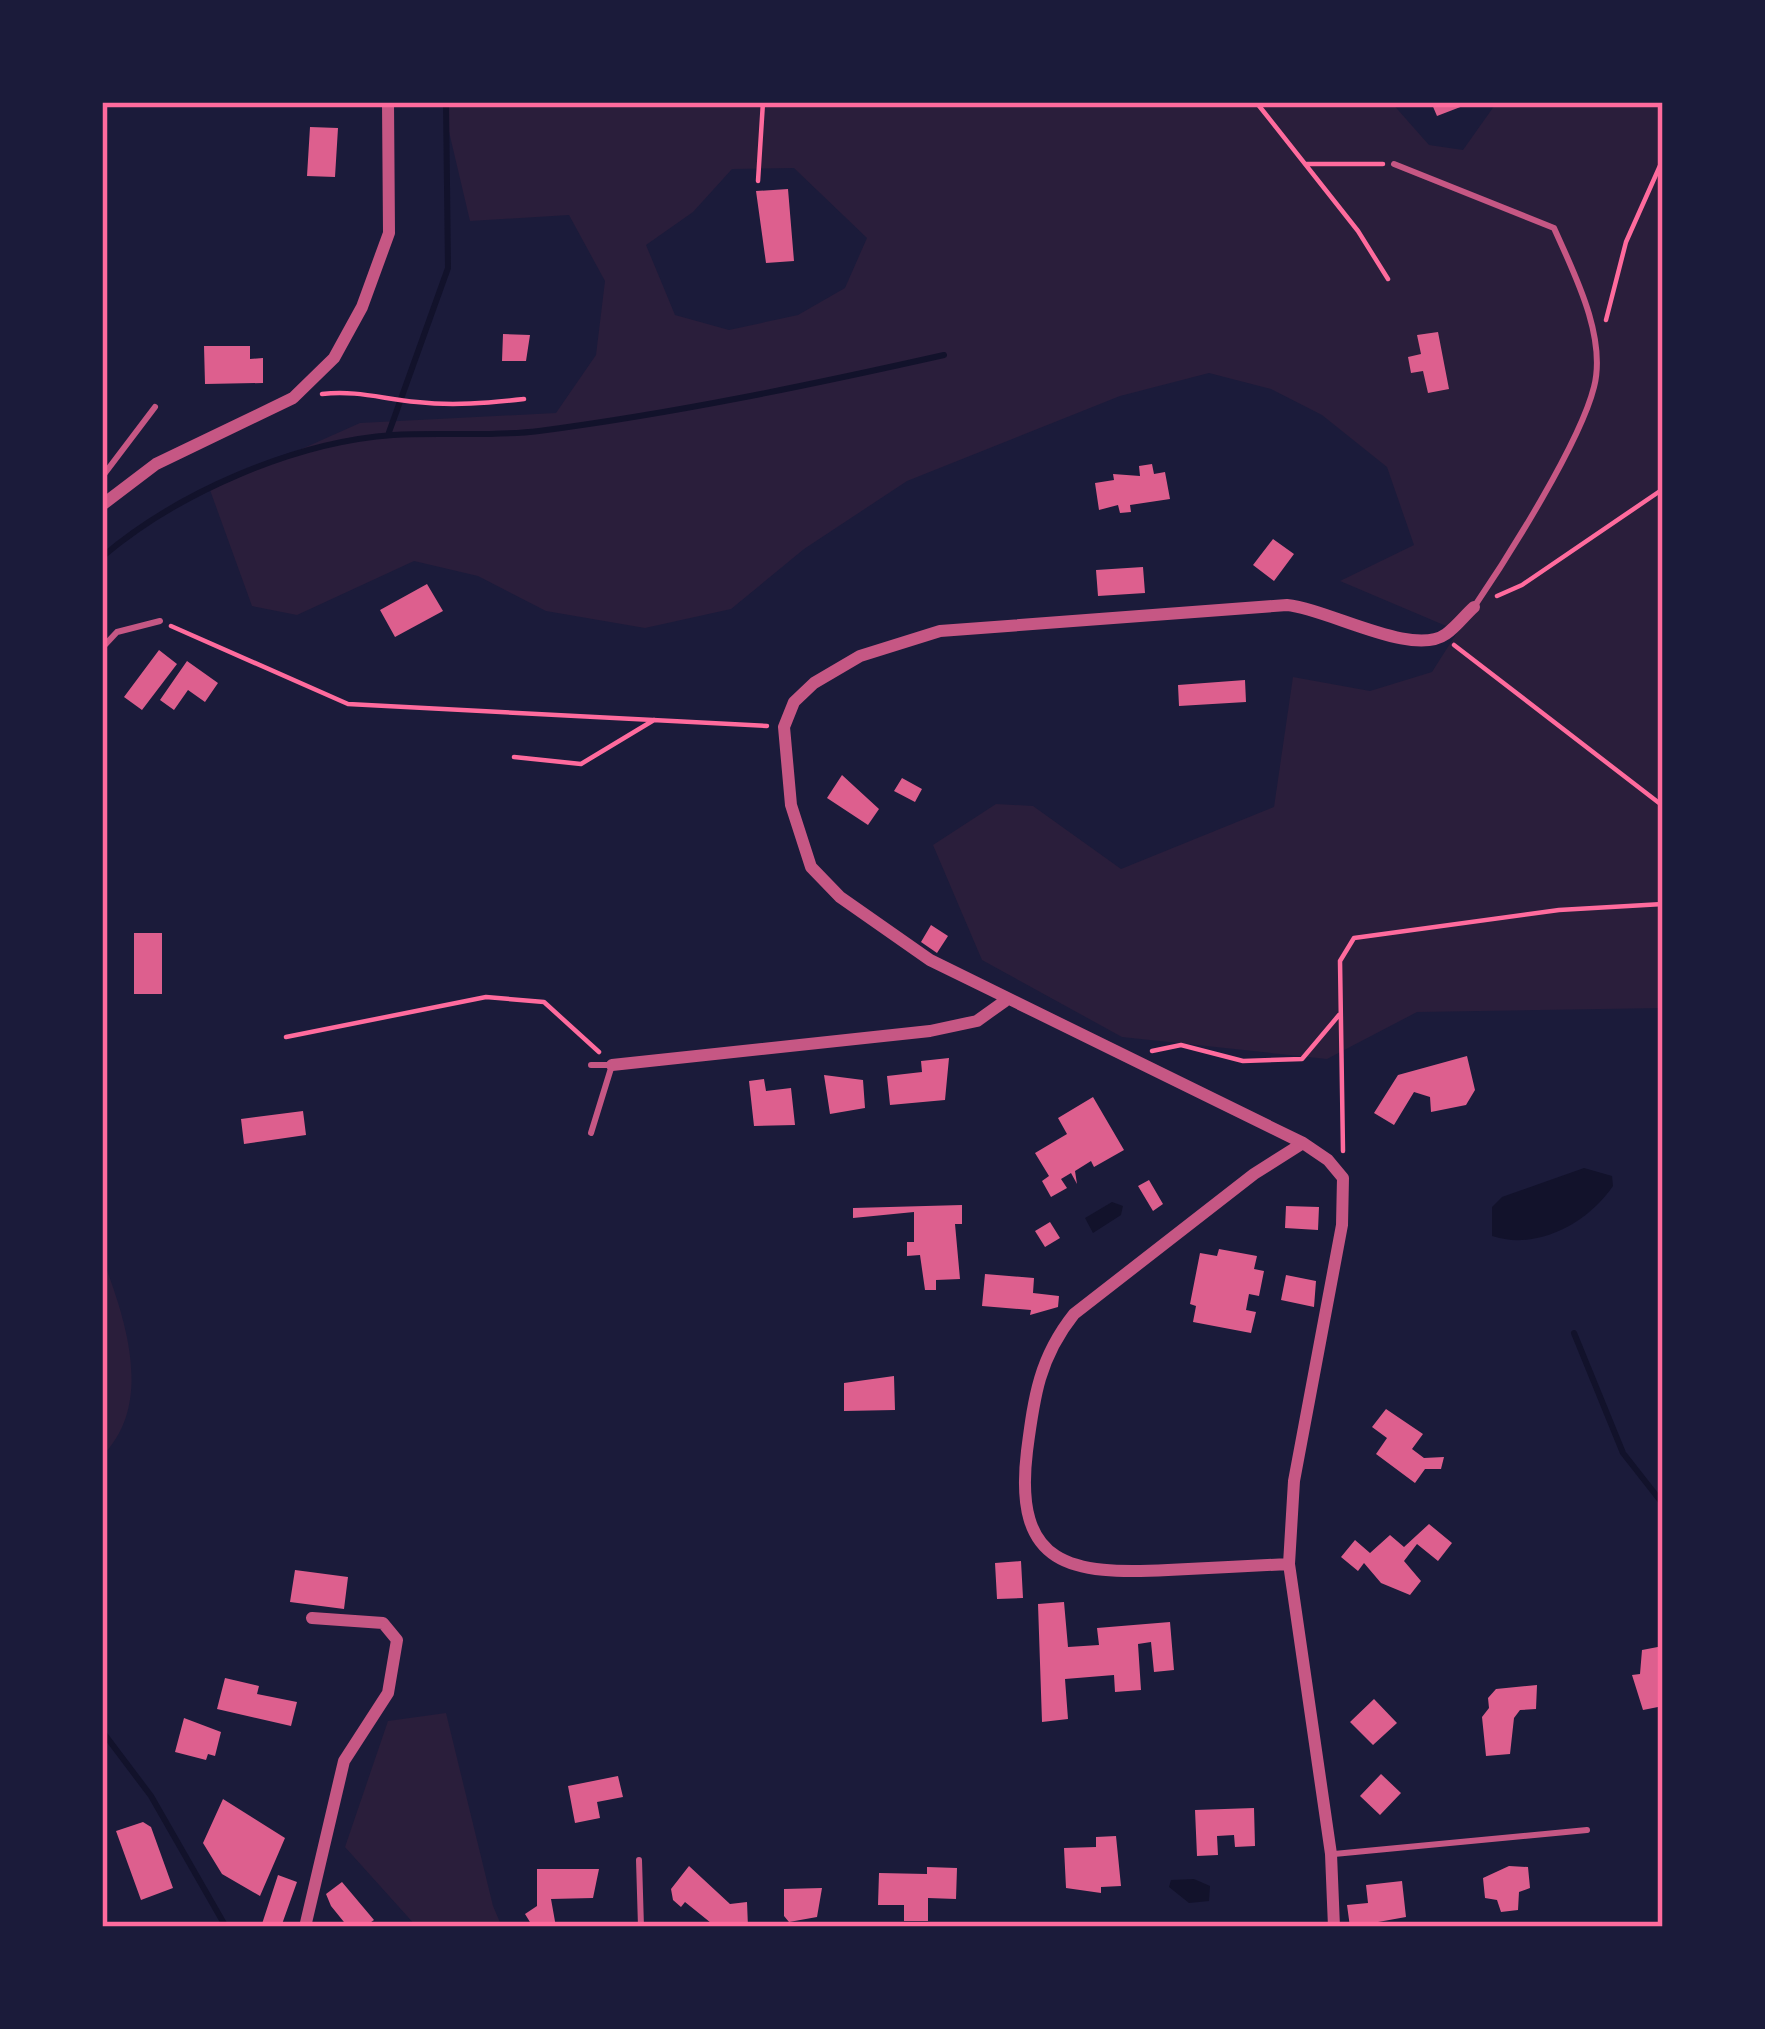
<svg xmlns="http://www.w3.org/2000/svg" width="1765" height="2029" font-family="Helvetica,sans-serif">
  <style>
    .green { fill: #2a1e3b; fill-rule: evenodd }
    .water { fill: #12122b }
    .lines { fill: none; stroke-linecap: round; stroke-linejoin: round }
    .stream { stroke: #12122b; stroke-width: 6 }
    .building { fill: #dd5f8e }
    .path { stroke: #ff6b9d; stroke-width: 4.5 }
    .service { stroke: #c65784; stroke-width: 6 }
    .minor { stroke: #c65784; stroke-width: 12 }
    .neatline { fill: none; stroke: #ff6b9d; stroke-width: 4.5 }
  </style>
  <rect width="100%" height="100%" fill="#1b1b3a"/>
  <path class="green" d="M442,102H1391L1429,145L1463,150L1497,102H1663V1008L1417,1012L1327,1059L1122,1037L982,960L933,845L996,804L1033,806L1121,869L1274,807L1293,677L1370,691L1432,672L1458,631L1340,581L1414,545L1387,467L1322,415L1271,389L1209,373L1120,396L907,481L804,549L731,609L645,628L546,611L478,576L414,561L297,615L252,606L210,490L360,423L556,413L596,355L605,281L569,215L470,221ZM794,168L867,238L845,288L798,315L729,330L675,315L646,245L693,212L732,169Z
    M102,1257C125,1318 155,1403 102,1456Z
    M446,1713L493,1906L502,1927H417L345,1847L388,1721Z"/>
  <path class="water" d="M1584,1168L1612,1176L1613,1186C1588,1223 1537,1251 1492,1236V1207L1502,1197Z
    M1112,1202L1123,1206L1121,1215L1093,1233L1085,1218Z
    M1194,1879L1210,1886L1209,1901L1189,1903L1169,1887L1171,1880Z"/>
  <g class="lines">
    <path class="stream" d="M388,435L448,268L446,102
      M102,557C177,493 294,442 393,435C441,432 491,437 539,431C676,413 810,385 944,355
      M1574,1333L1623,1453L1663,1504
      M102,1731L151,1796L226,1927"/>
  </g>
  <path class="building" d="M1431,102H1462L1463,106L1437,116Z
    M310,127L338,128L335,177L307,176Z
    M788,189L794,261L766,263L756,191Z
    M1438,332L1449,389L1428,393L1423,371L1411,373L1408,357L1421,354L1417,335Z
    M503,334L530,335L526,361H502Z
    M204,346H250V359L263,358V383L205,384Z
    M1152,464L1154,474L1165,472L1170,499L1130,505L1131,512L1120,513L1118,505L1099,510L1095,483L1114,480L1113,474L1140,476L1139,466Z
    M1273,539L1294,554L1274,581L1253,565Z
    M1143,567L1145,593L1098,596L1096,570Z
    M427,584L443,611L395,637L380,610Z
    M159,650L177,664L142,710L124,697Z
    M187,661L218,683L205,702L188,690L174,710L160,700Z
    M1245,680L1246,702L1179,706L1178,685Z
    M842,775L879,809L868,825L827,798Z
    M902,778L922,789L915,802L894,791Z
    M931,925L948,936L937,953L921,942Z
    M134,933H162V994H134Z
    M1467,1056L1475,1090L1466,1105L1431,1112L1430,1097L1414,1092L1394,1125L1374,1113L1398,1075Z
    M949,1058L945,1100L890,1105L887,1076L922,1072L921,1061Z
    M824,1075L863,1080L865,1108L830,1114Z
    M764,1079L766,1091L791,1088L795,1125L754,1126L749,1081Z
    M1093,1097L1124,1150L1094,1167L1091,1161L1075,1171L1077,1184L1071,1173L1061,1179L1067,1188L1051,1197L1042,1181L1049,1176L1035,1153L1067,1134L1058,1118Z
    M303,1111L306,1135L244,1144L241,1119Z
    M1149,1180L1163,1204L1153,1211L1138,1186Z
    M962,1205V1224H955L960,1279L936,1280V1290H925L920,1255L907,1256V1242H914V1212L853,1218V1208Z
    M1286,1206L1319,1207L1318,1230L1285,1228Z
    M1050,1222L1060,1238L1045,1247L1035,1231Z
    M1219,1249L1257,1256L1254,1269L1264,1271L1259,1296L1249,1294L1246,1310L1256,1312L1251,1333L1193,1322L1196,1306L1190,1304L1200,1253L1217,1256Z
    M985,1274L1034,1278L1033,1293L1059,1296L1058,1307L1030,1315L1031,1310L982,1306Z
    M1286,1275L1316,1281L1314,1307L1281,1300Z
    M894,1376L895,1410L844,1411V1383Z
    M1386,1409L1423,1434L1412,1449L1424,1458L1444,1457L1441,1469H1425L1415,1483L1376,1454L1387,1438L1372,1427Z
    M1429,1524L1452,1543L1438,1561L1417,1544L1404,1561L1421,1581L1410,1595L1381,1583L1364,1563L1358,1571L1341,1557L1355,1540L1370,1553L1390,1535L1404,1547Z
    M1021,1561L1023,1598L997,1599L995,1563Z
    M295,1570L348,1577L344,1609L290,1602Z
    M1064,1602L1068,1647L1099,1645L1097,1628L1170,1622L1174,1670L1154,1672L1151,1642L1138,1644L1141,1690L1115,1692L1114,1675L1065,1679L1068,1719L1042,1722L1038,1604Z
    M1663,1646V1706L1643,1710L1632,1675L1640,1674L1642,1650Z
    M225,1678L259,1686L257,1694L297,1702L291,1726L217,1709Z
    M1537,1685L1536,1709L1520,1710L1514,1718L1510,1754L1486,1756L1482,1717L1489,1708L1488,1698L1496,1689Z
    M1374,1699L1397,1723L1373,1745L1350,1722Z
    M184,1718L221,1732L215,1756L208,1754L206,1760L175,1752Z
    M1381,1774L1401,1793L1380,1815L1360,1796Z
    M618,1776L623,1797L597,1802L600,1818L575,1823L568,1786Z
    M223,1799L285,1838L260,1896L222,1874L203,1843Z
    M1254,1808L1255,1846L1235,1847L1234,1835L1217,1836L1218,1855L1197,1856L1195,1810Z
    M143,1822L151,1827L173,1888L141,1900L116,1831Z
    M1116,1836L1121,1886L1101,1887V1893L1066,1888L1064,1848L1096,1847V1837Z
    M689,1866L730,1904L747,1902L748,1927H716L685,1902L681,1907L673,1900L671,1889Z
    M1509,1866L1528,1867L1530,1888L1519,1892L1518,1910L1501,1912L1497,1900L1485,1898L1483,1878Z
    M927,1867L957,1868L956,1899L928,1898V1921H904V1905H878L879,1873L927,1874Z
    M537,1869H599L593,1898L551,1899L556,1927H533L525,1914L537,1906Z
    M278,1875L297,1882L281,1927H261Z
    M1402,1881L1406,1917L1350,1927L1347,1905L1368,1903L1366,1885Z
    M342,1882L374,1920L364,1927H348L331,1906L326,1894Z
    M822,1888L817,1917L789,1922L784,1916V1889Z"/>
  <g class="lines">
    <path class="path" d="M1256,102L1358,231L1388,279
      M1305,164H1383
      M758,181L763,102
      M1606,320L1626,242L1663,159
      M322,394C357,390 383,399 417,402C453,406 488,403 524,399
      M1497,596L1522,585L1663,489
      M171,626L348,704L767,726
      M1454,645L1663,806
      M514,757L581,764L654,720
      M286,1037L486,997L544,1002L599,1052
      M1152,1051L1181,1045L1243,1061L1302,1059L1339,1015
      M1343,1151L1340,961L1354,938L1559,910L1663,904"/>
    <path class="service" d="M1394,164L1554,228C1574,273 1607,337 1594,387C1580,443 1508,557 1474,607
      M102,477L155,407
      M102,648L117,632L160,621
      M591,1133L612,1065H591
      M1334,1854L1587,1830
      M639,1860L641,1927"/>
    <path class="minor" d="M102,505L156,464L293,398L334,358L362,307L389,233L388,102
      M612,1065L930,1031L977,1021L1005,1001
      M1289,1564C1249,1566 1208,1568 1168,1570C1071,1575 1013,1567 1027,1451C1034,1397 1039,1358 1074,1314L1254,1174L1303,1143
      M305,1927L344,1761L388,1693L397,1640L383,1623L312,1618
      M1334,1927L1331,1854L1289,1564L1294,1481L1342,1225L1343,1178L1328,1160L1303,1143L930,960L840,897L811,867L791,805L784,727L794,702L814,683L860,656L940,631L1287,605C1329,609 1413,658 1446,634C1456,627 1465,615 1474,607"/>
  </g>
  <rect width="1765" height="2029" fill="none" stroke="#1b1b3a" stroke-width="210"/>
  <rect x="105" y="105" width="1555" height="1819" class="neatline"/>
</svg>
